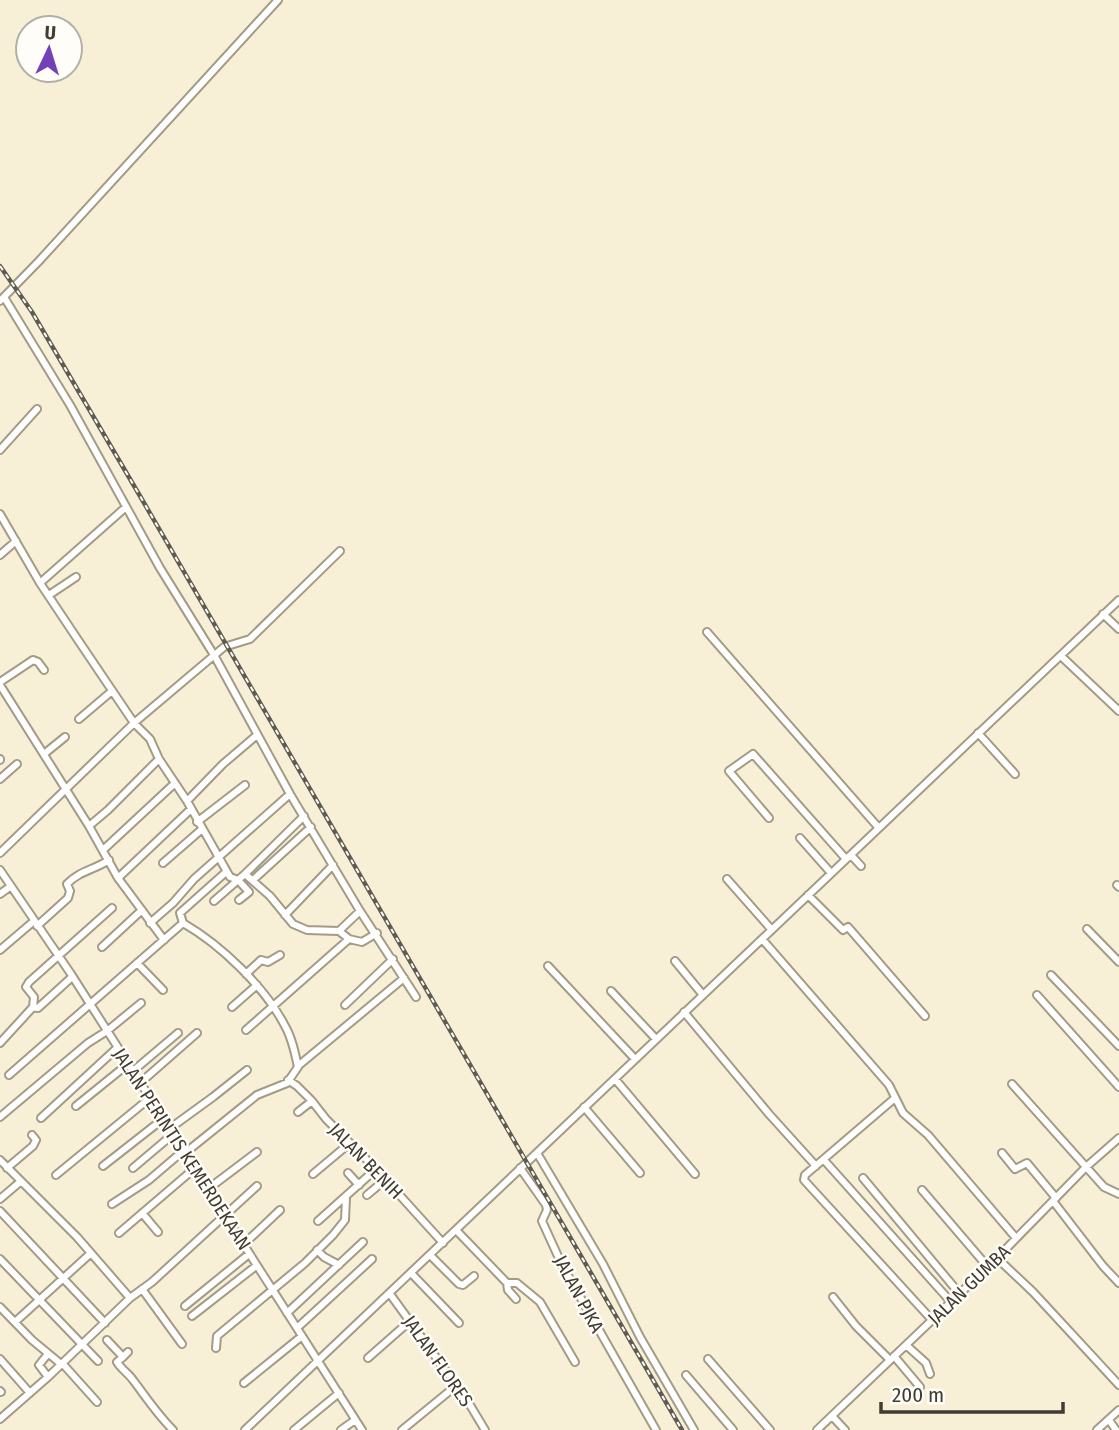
<svg xmlns="http://www.w3.org/2000/svg" width="1119" height="1430" font-family="'Fira Sans Condensed',sans-serif">
  <style>
    .lines { fill: none; stroke-linecap: round; stroke-linejoin: round }
    .minor-casing { stroke: #a39b85; stroke-width: 10 }
    .minor { stroke: #fff; stroke-width: 6 }
    .rail-casing { stroke: #605b50; stroke-width: 4.5 }
    .rail { stroke: #fffdf8; stroke-width: 2; stroke-dasharray: 5; stroke-linecap: butt }
    .labels { text-anchor: middle; dominant-baseline: central; stroke-width: 5; stroke-linejoin: round; paint-order: stroke }
    .street-label { font-size: 19px; fill: #403c33; stroke: #fffdf8 }
  </style>
  <rect width="100%" height="100%" fill="#f8efd7"/>
  <g class="lines">
    <g class="minor-casing">
      <path id="minor" d="M4,297L70,405L160,568L214,655L290,794L360,911L416,997
        M0,301L39,261L278,0
        M0,450L37,409
        M0,514L40,583L78,640L134,723L150,739L159,759L187,801L230,877L238,880L245,874L270,896L293,924L307,930L339,931L349,939L246,1030
        M0,555L16,541
        M40,583L126,507
        M49,595L76,577
        M1103,614L1119,629
        M707,632L878,827
        M1061,656L1119,711
        M0,682L33,660L38,662L44,670
        M0,685L89,826L118,878L164,940
        M79,719L112,691
        M978,733L1015,774
        M44,754L65,737
        M0,760V759
        M0,779L17,764
        M187,801L223,764L257,735
        M769,818L729,771L753,754L846,859
        M197,822L245,785
        M89,826L108,810L159,759
        M800,838L831,873
        M103,850L174,784
        M0,853L134,723L224,647L250,639L340,551
        M851,855L861,866
        M163,863L201,830
        M0,870L71,974L362,1430
        M245,874L304,816
        M118,878L190,810
        M727,879L771,929
        M253,880L311,827
        M1117,885L1119,887
        M0,894L11,886
        M808,895L843,930L848,927L925,1016
        M214,901L238,880L249,892L239,900
        M285,915L333,865
        M150,923L173,903L194,879L290,794
        M183,923C221,945 265,987 285,1026C292,1038 295,1053 298,1067L287,1083L257,1095L185,1153
        M183,923L180,913L226,872
        M37,926L68,898L70,891L67,884C79,871 94,870 109,860
        M1087,929L1119,962
        M339,931L360,911
        M349,939L362,942L377,933
        M762,939L889,1085L903,1113L928,1135L1016,1238
        M102,947L142,910
        M0,950L34,921
        M675,961L703,995
        M137,963L163,990
        M548,966L635,1059
        M246,974L261,960L268,962L280,955
        M1051,975L1119,1046
        M611,991L656,1039
        M1037,995L1119,1087
        M345,1005L393,959
        M33,1007L34,997L26,987L29,982L112,908
        M232,1007L257,985
        M684,1012L769,1114L816,1166
        M0,1043L33,1007L38,1008L72,977
        M298,1066L404,978
        M133,1071L178,1033
        M9,1075L183,923
        M615,1079L695,1174
        M288,1080L297,1086L312,1101L326,1119L376,1169L443,1243
        M140,1083L197,1033
        M1012,1084L1104,1187L1119,1194
        M895,1098L805,1175L804,1180L932,1320
        M76,1106L128,1064
        M584,1107L640,1173
        M298,1112L312,1101
        M0,1117L88,1043L107,1031L141,1003
        M41,1118L117,1048
        M169,1129L213,1097L247,1070
        M537,1153L603,1264L640,1337L694,1430
        M1002,1153L1015,1169L1027,1163L1056,1198
        M0,1160L77,1237L130,1298
        M824,1160L951,1302
        M103,1166L163,1119
        M7,1168L33,1146L36,1140L32,1135
        M133,1168L172,1135
        M520,1168L546,1205L547,1210L542,1221L562,1265L656,1430
        M348,1173L359,1185
        M313,1174L350,1143
        M56,1175L150,1098
        M863,1178L959,1293
        M208,1189L257,1152
        M922,1190L987,1266
        M367,1195L385,1180
        M0,1199L20,1182
        M1053,1201L1103,1266L1119,1283
        M112,1204L149,1180L183,1151
        M0,1211L105,1323
        M142,1213L158,1232
        M318,1221L376,1169
        M456,1230L507,1283H517L540,1302L575,1362
        M119,1233L195,1168
        M243,1245L280,1210
        M317,1250L324,1257L339,1265
        M430,1255L459,1284L463,1285L474,1276
        M997,1258L1033,1292L1119,1385
        M0,1259L98,1361
        M411,1273L459,1323
        M507,1283L508,1290L516,1299
        M142,1289L182,1344
        M390,1294L467,1400L485,1430
        M833,1297L856,1326L890,1360
        M185,1306L249,1254
        M0,1307L32,1340L61,1364
        M287,1313L363,1242
        M192,1316L256,1266
        M15,1322L91,1253
        M297,1328L372,1259
        M107,1340L123,1357L128,1352
        M906,1345L926,1363L930,1374
        M216,1348L217,1336L305,1263L333,1235L345,1220L346,1197
        M47,1355L39,1365L48,1377
        M894,1356L920,1387
        M123,1357L117,1362C121,1369 128,1373 133,1380C146,1397 157,1414 173,1430
        M368,1358L410,1321
        M0,1359L30,1393
        M708,1359L770,1430
        M62,1363L97,1402
        M686,1375L733,1430
        M244,1383L302,1336
        M0,1391L1,1392
        M832,1416L845,1430
        M0,1419L48,1377L130,1298L152,1282L257,1186
        M1109,1420L1116,1430
        M245,1430L1119,600
        M294,1430L339,1393
        M341,1430L355,1420
        M402,1430L457,1385
        M817,1430L997,1258L1086,1167L1119,1138
        M1097,1430L1119,1410"/>
    </g>
    <use href="#minor" class="minor"/>
    <g class="rail-casing">
      <path id="rail" d="M0,266L32,312L140,496L682,1430"/>
    </g>
    <use href="#rail" class="rail"/>
  </g>
  <g class="labels">
    <g class="street-label">
      <text transform="translate(182 1149) rotate(57)">JALAN PERINTIS KEMERDEKAAN</text>
      <text transform="translate(366 1161) rotate(46)">JALAN BENIH</text>
      <text transform="translate(969 1285) rotate(-44)">JALAN GUMBA</text>
      <text transform="translate(579 1294) rotate(62)">JALAN PJKA</text>
      <text transform="translate(438 1361) rotate(55)">JALAN FLORES</text>
    </g>
  </g>
  <g transform="translate(49 49) rotate(4)"><circle r="33" fill="#fffdf8" stroke="#b3b0a9" stroke-width="2"/>
  <path d="M0-5L12 26L0 18L-12 26Z" fill="#7440b8"/>
  <text y="-10" font-size="19" font-weight="bold" text-anchor="middle" fill="#403c33">U</text>
  </g>
  <path d="M881 1402v10h182v-10" fill="none" stroke="#403c33" stroke-width="3.5"/>
  <text x="892" y="1402" font-size="21" fill="#403c33" stroke="#fffdf8" stroke-width="5" paint-order="stroke">200 m</text>
</svg>
